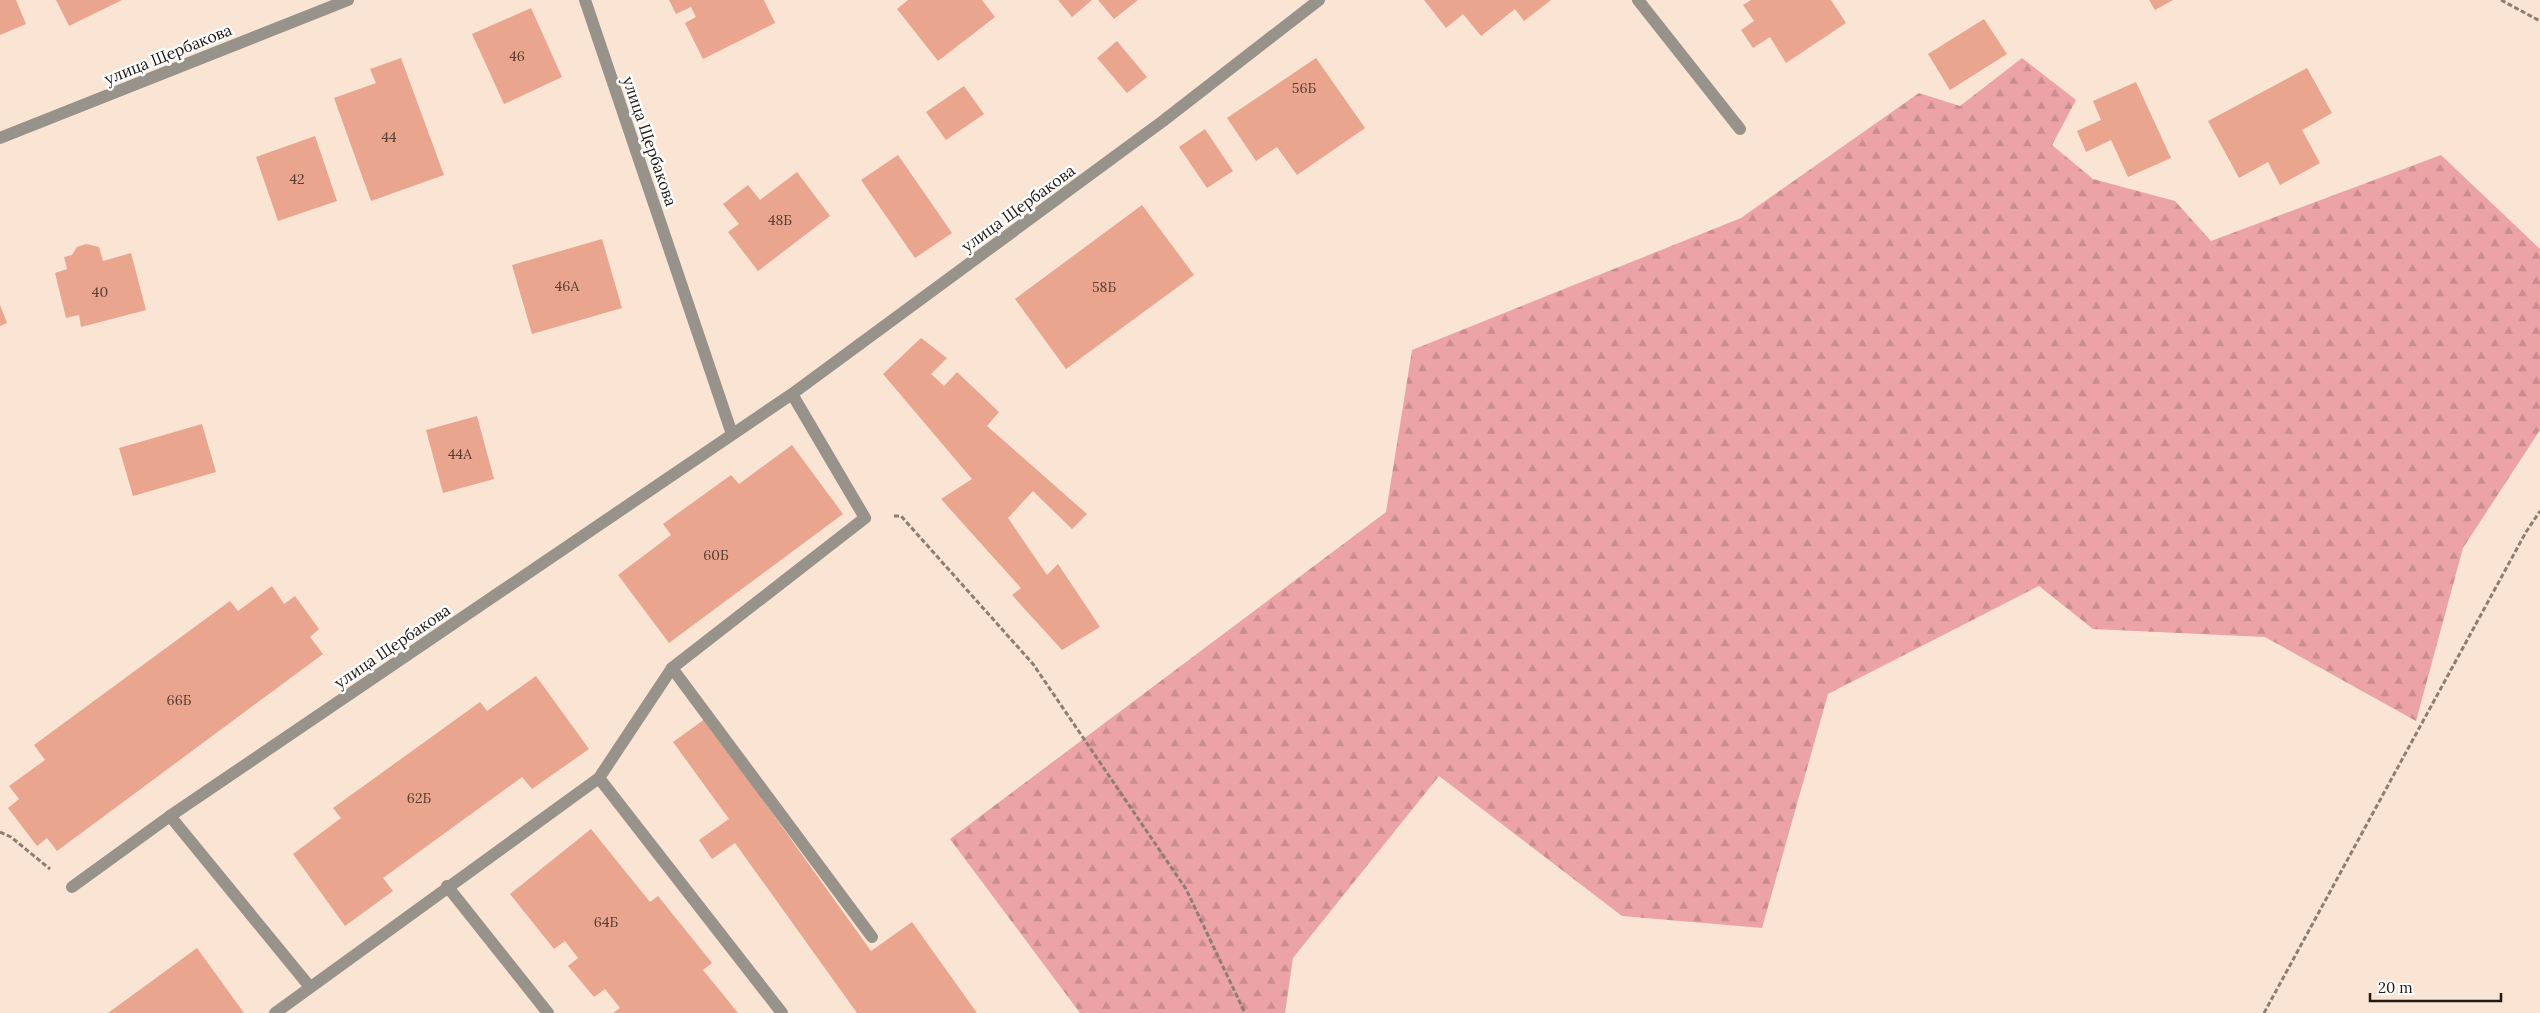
<svg xmlns="http://www.w3.org/2000/svg" width="2540" height="1013" font-family="Lora,serif">
  <style>
    .forest { fill: url(#forest-firs) }
    .building { fill: #e9a58e }
    .lines { fill: none; stroke-linecap: round; stroke-linejoin: round }
    .path { stroke: #8c7e73; stroke-width: 3; stroke-dasharray: 5 2.5; stroke-linecap: butt }
    .service { stroke: #98938a; stroke-width: 12 }
    .minor { stroke: #98938a; stroke-width: 12 }
    .tertiary { stroke: #98938a; stroke-width: 12 }
    .labels { text-anchor: middle; dominant-baseline: central; stroke-width: 5; stroke-linejoin: round; paint-order: stroke }
    .number-label { font-size: 14px; fill: #543d32 }
    .street-label { font-size: 16px; fill: #221a14; stroke: #fff }
  </style>
  <defs>
    <pattern id="forest-firs" width="22" height="20" patternUnits="userSpaceOnUse" patternTransform="scale(1.25)"><rect width="22" height="20" fill="#eca3a6"/><path d="M5 1l3.5 6h-7zM16 11l3.5 6h-7z" fill="#ca8c8e"/></pattern>
  </defs>
  <rect width="100%" height="100%" fill="#fae5d4"/>
  <path class="forest" d="M2022,58L2076,100L2052,145L2093,179L2175,201L2211,241L2441,155L2540,249V430L2463,548L2416,721L2265,637L2093,629L2039,586L1828,694L1762,928L1622,916L1439,776L1293,958L1285,1013H1080L950,839L1386,512L1412,350L1741,218L1919,93L1960,106Z"/>
  <path class="building" d="M0,0H16L26,24L0,35Z
    M56,0H122L69,26Z
    M669,0H764L775,23L703,59L685,23L696,17L691,7L676,14Z
    M908,0H982L995,17L938,61L897,9Z
    M1058,0H1092L1072,17Z
    M1098,0H1138L1114,19Z
    M1424,0H1551L1524,21L1515,9L1481,36L1463,14L1446,28Z
    M1751,0H1831L1846,23L1786,63L1770,37L1753,48L1741,30L1754,21L1743,5Z
    M2149,0H2173L2155,10Z
    M531,8L562,77L504,104L472,34Z
    M1984,19L2007,54L1950,90L1928,54Z
    M1117,41L1147,77L1127,93L1097,58Z
    M401,58L444,175L371,201L334,98L376,83L370,69Z
    M1316,58L1365,128L1297,175L1277,147L1256,161L1227,118Z
    M2307,68L2332,113L2302,130L2320,163L2280,185L2268,162L2239,178L2208,121Z
    M2136,82L2171,158L2128,177L2111,140L2086,152L2077,131L2101,120L2093,101Z
    M964,86L984,114L946,140L926,112Z
    M1205,129L1233,171L1207,188L1179,147Z
    M315,136L337,201L278,221L256,157Z
    M898,155L952,233L915,258L861,180Z
    M797,172L830,216L758,271L728,232L739,224L723,204L748,185L760,200Z
    M1142,205L1194,275L1066,369L1015,299Z
    M602,239L622,308L532,334L512,265Z
    M86,244L99,247L103,261L131,253L146,310L81,327L79,315L66,318L55,273L67,269L64,257L72,255L77,247Z
    M0,305L7,323L0,326Z
    M921,338L947,358L931,374L944,386L957,372L999,412L987,426L1087,514L1072,529L1033,491L1008,518L1047,575L1058,564L1100,627L1062,650L1012,595L1021,588L941,499L972,479L883,374Z
    M477,416L494,479L443,493L426,430Z
    M202,424L216,472L133,496L119,448Z
    M792,445L843,514L669,643L618,575L671,535L663,524L731,475L739,484Z
    M272,586L284,604L295,596L319,629L310,637L323,654L57,851L47,838L37,846L8,808L19,799L9,786L45,760L34,745L230,601L238,611Z
    M536,676L589,749L532,789L522,777L383,878L393,891L345,926L293,854L341,818L333,808L480,702L487,711Z
    M705,719L871,951L912,922L977,1013H857L735,843L712,859L699,840L729,819L673,742Z
    M591,829L650,902L658,896L712,963L703,970L738,1013H613L620,1008L605,989L594,997L568,966L578,958L565,941L554,949L510,894Z
    M197,948L244,1013H108Z"/>
  <g class="lines">
    <path class="path" d="M2501,0L2540,21
      M894,516H901L1033,664L1186,889L1245,1013
      M0,832L11,837L50,869
      M2264,1013L2526,532L2540,511"/>
    <path class="service" d="M599,778L782,1013
      M170,816L310,987
      M447,886L548,1013
      M275,1013L599,778L672,668"/>
    <path class="minor" d="M585,0L732,434
      M1638,0L1740,129
      M792,394L865,518L672,668L872,937
      M72,887L170,816L792,394L1163,121L1319,0"/>
    <path class="tertiary" d="M0,138L348,0"/>
  </g>
  <g class="labels">
    <g class="number-label">
      <text x="517" y="56">46</text>
      <text x="1304" y="88">56Б</text>
      <text x="389" y="137">44</text>
      <text x="297" y="179">42</text>
      <text x="780" y="220">48Б</text>
      <text x="567" y="286">46А</text>
      <text x="1104" y="287">58Б</text>
      <text x="100" y="292">40</text>
      <text x="460" y="454">44А</text>
      <text x="716" y="555">60Б</text>
      <text x="179" y="700">66Б</text>
      <text x="419" y="798">62Б</text>
      <text x="606" y="922">64Б</text>
    </g>
    <g class="street-label">
      <text transform="translate(168 54) rotate(-22)">улица Щербакова</text>
      <text transform="translate(650 141) rotate(71)">улица Щербакова</text>
      <text transform="translate(1018 208) rotate(-36)">улица Щербакова</text>
      <text transform="translate(392 646) rotate(-34)">улица Щербакова</text>
    </g>
  </g>
  <path d="M2370 993v8h131v-8" fill="none" stroke="#221a14" stroke-width="2.5"/>
  <text x="2378" y="993" font-size="15" fill="#221a14" stroke="#ffffff" stroke-width="4" paint-order="stroke">20 m</text>
</svg>
